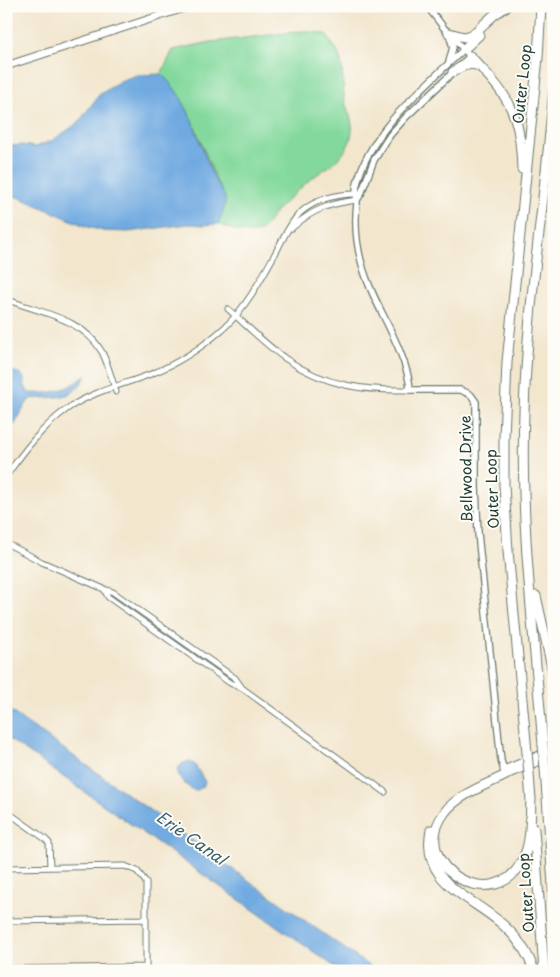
<svg xmlns="http://www.w3.org/2000/svg" width="560" height="977" font-family="'Playpen Sans',sans-serif">
  <style>
    .green { fill: #83d99d; stroke: #518b68 }
    .water { fill: #71aae1; stroke: #48748a }
    .lines { fill: none; stroke-linecap: round; stroke-linejoin: round }
    .minor-casing { stroke: #69786a; stroke-width: 7 }
    .tertiary-casing { stroke: #69786a; stroke-width: 8 }
    .secondary-casing { stroke: #69786a; stroke-width: 9 }
    .motorway-casing { stroke: #69786a; stroke-width: 11 }
    .minor { stroke: #fff; stroke-width: 5 }
    .tertiary { stroke: #fff; stroke-width: 5.5 }
    .secondary { stroke: #fff; stroke-width: 7 }
    .motorway { stroke: #fff; stroke-width: 9 }
    .motorway-bridge-casing { stroke: #69786a; stroke-width: 11; stroke-linecap: butt }
    .motorway-bridge { stroke: #fff; stroke-width: 9 }
    .labels { text-anchor: middle; dominant-baseline: central; stroke-width: 4; stroke-linejoin: round; paint-order: stroke }
    .street-label { font-size: 15px; fill: #1f3d34; stroke: #fdfcf7 }
    .water-label { font-size: 16px; font-style: italic; fill: #385e68; stroke: #fdfcf7 }
  </style>
  <rect width="100%" height="100%" fill="#fdfcf7"/>
  <filter id="ink" filterUnits="userSpaceOnUse"><feTurbulence type="fractalNoise" baseFrequency=".02" numOctaves="2"/><feDisplacementMap in="SourceGraphic" scale="10" xChannelSelector="R" yChannelSelector="G"/><feConvolveMatrix kernelMatrix="1 2 1 2 8 2 1 2 1" color-interpolation-filters="sRGB"/></filter>
  <filter id="wash" filterUnits="userSpaceOnUse"><feTurbulence type="fractalNoise" baseFrequency=".0096" numOctaves="4" result="noise"/><feDisplacementMap in="SourceGraphic" scale="20" xChannelSelector="R" yChannelSelector="G"/><feGaussianBlur stdDeviation="1.12" result="paint"/><feColorMatrix in="noise" values="0 0 0 0 0 0 0 0 0 0 0 0 0 0 0 0 0 1.4 0 .05"/><feComposite in="paint" operator="in"/></filter>
  <g filter="url(#wash)">
    <rect width="100%" height="100%" fill="#f2e6cd"/>
    <path class="green" d="M303,31L326,34C329,40 335,46 338,53C344,65 342,88 345,102C348,112 353,121 352,131C349,156 332,163 315,176C304,184 293,195 283,204C276,210 264,230 259,232C250,236 222,228 216,221L225,198C204,161 193,101 161,74L173,50L211,42Z"/>
    <path class="water" d="M161,74C191,100 199,146 215,180C218,186 224,192 225,198C226,205 221,217 218,224L203,225L188,224L128,232L103,231L85,226L18,197L6,195V146L22,145L36,147L53,140L78,123L99,95L120,81L137,75Z
      M6,371C33,373 18,379 29,393C53,394 69,390 87,374C73,402 57,396 30,399C20,410 19,424 7,432V437L11,440V444L6,447V390H9L12,386L10,383L6,382Z
      M6,708L376,971H341L6,737Z
      M189,761L195,765L205,782L203,787L195,791C186,786 180,781 177,770L182,764Z"/>
  </g>
  <g filter="url(#ink)">
    <g class="lines">
      <g class="minor-casing">
        <path id="minor" d="M292,228C311,210 331,203 357,200
          M6,299C39,313 82,317 102,352C108,364 112,379 116,392
          M228,309C247,326 266,345 286,359C325,386 364,391 410,390
          M6,476C24,451 42,427 67,409C93,391 123,385 151,374C179,363 203,347 225,327C247,306 261,279 276,252C283,239 289,224 300,213C315,199 339,193 360,194
          M6,543L42,562L104,589L113,592L235,678L242,688
          M104,589L108,597L230,683L242,688L385,792
          M6,811L44,838L49,843L50,867
          M6,868L125,866L137,871L146,882V971
          M6,921L145,919
          M6,969L146,967"/>
      </g>
      <g class="tertiary-casing">
        <path id="tertiary" d="M464,49C425,87 370,129 357,184C355,191 357,197 357,203C353,235 359,263 372,292C384,319 409,361 410,390H461L471,395L476,402V486L478,533L501,761L505,773
          M449,62L453,47L450,38
          M357,200L361,194L374,160L390,135L406,117L470,56L444,28L427,6"/>
      </g>
      <g class="secondary-casing">
        <path id="secondary" d="M6,66L190,6
          M504,770L554,749
          M506,775L554,755"/>
      </g>
      <g class="motorway-casing">
        <path id="motorway" d="M449,33L464,37L472,35L495,14L507,6
          M464,49L479,35
          M470,56C509,97 520,110 522,169
          M453,72C462,66 469,62 479,66
          M536,596L554,676
          M543,745C534,634 520,523 524,412C527,303 546,195 554,87
          M527,752L508,551L504,485V439L507,362L538,57L541,6
          M545,768L554,899
          M529,774L531,801
          M506,775C488,784 457,795 445,812C404,866 498,920 524,857C532,839 530,817 531,797
          M534,829L544,971
          M431,830C420,883 471,896 502,924C517,937 528,952 534,971"/>
      </g>
      <use href="#minor" class="minor"/>
      <use href="#tertiary" class="tertiary"/>
      <use href="#secondary" class="secondary"/>
      <use href="#motorway" class="motorway"/>
      <g class="motorway-bridge-casing">
        <path id="motorway-bridge" d="M543,745L545,768
          M527,752L529,774"/>
      </g>
      <use href="#motorway-bridge" class="motorway-bridge"/>
    </g>
  </g>
  <g class="labels">
    <g class="street-label">
      <text transform="translate(521 84) rotate(-84)">Outer Loop</text>
      <text transform="translate(465 469) rotate(-91)">Bellwood Drive</text>
      <text transform="translate(491 489) rotate(-92)">Outer Loop</text>
      <text transform="translate(525 893) rotate(-94)">Outer Loop</text>
    </g>
    <g class="water-label">
      <text transform="translate(192 837) rotate(35)">Erie Canal</text>
    </g>
  </g>
  <rect width="560" height="977" fill="none" stroke="#fdfcf7" stroke-width="25"/>
</svg>
